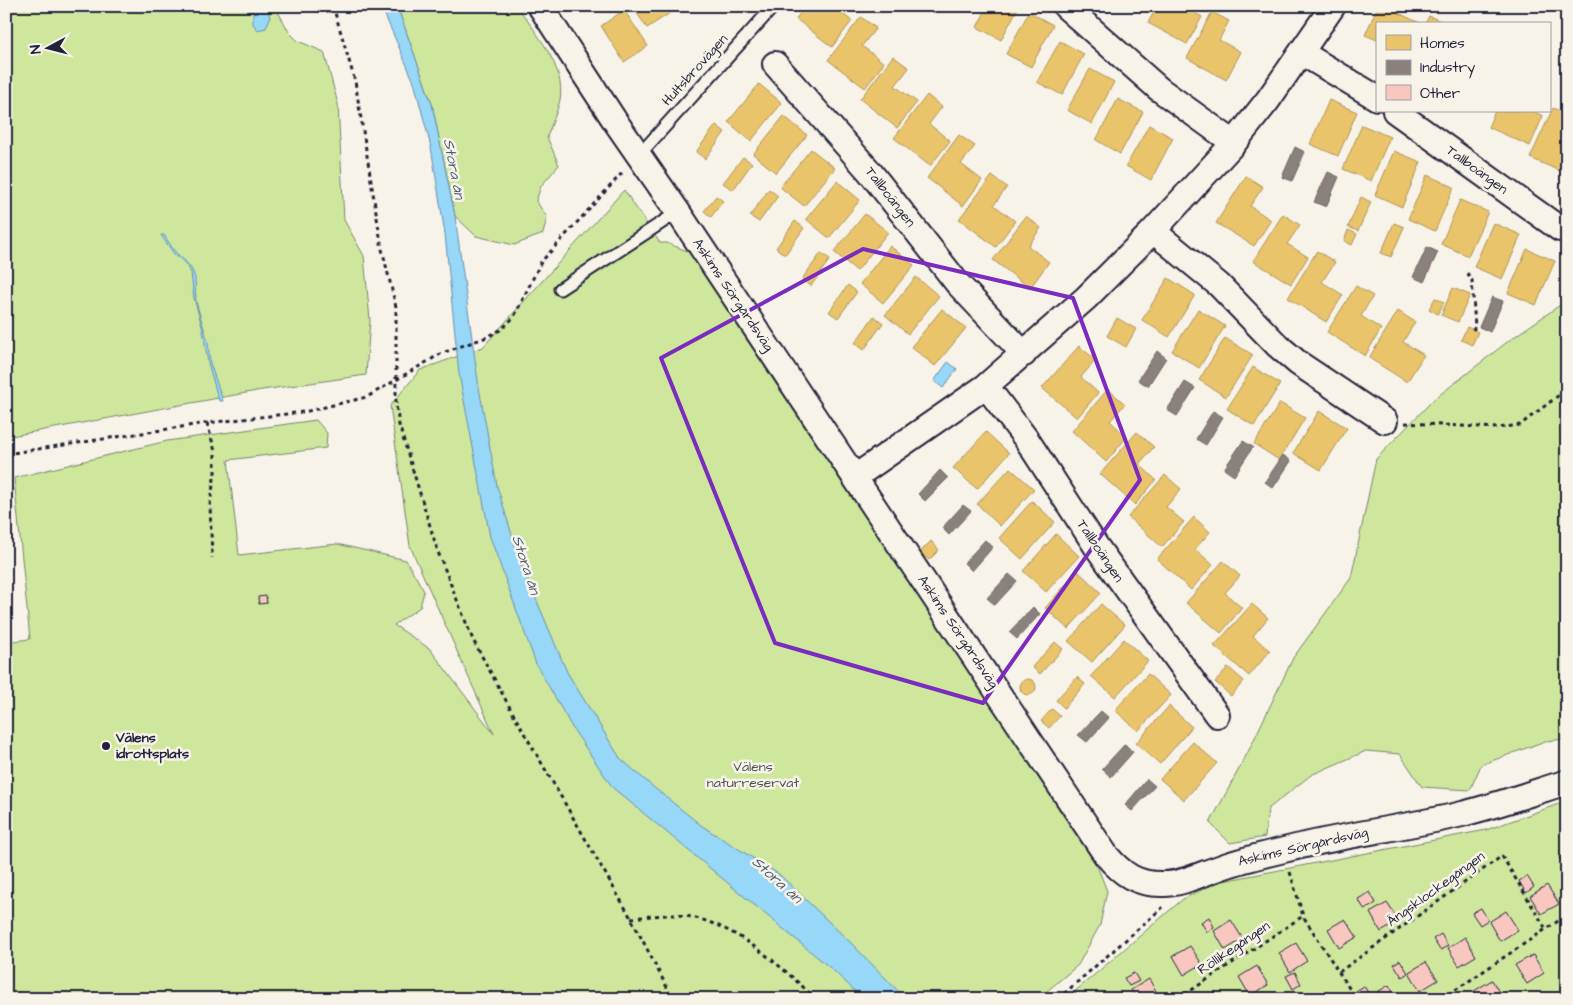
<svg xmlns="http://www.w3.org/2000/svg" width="1573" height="1005" font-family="'Architects Daughter',sans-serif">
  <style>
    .green { fill: #cee79d; stroke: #78846c }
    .water { fill: #97d7f8; stroke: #688fac }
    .homes { fill: #e9c46a; stroke: #ad935c }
    .industry { fill: #8a817c; stroke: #6b6468 }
    .building { fill: #f8c8c0; stroke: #22223b }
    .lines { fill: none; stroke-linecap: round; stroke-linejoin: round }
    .lane-casing { stroke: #22223b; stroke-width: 15 }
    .street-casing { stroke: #22223b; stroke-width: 28 }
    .path { stroke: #22223b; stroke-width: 3; stroke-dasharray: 4 4; stroke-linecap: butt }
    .lane { stroke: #f7f3e8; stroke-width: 11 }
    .street { stroke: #f7f3e8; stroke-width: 24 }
    .marked { fill: none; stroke: #7b2cbf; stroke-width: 4; stroke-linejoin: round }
    .poi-dot { fill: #22223b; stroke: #f7f3e8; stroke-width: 2 }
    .labels { text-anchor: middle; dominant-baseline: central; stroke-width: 5; stroke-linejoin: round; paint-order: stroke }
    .street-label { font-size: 14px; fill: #22223b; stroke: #f7f3e8 }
    .poi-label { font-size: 14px; font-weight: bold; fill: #22223b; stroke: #f7f3e8; text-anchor: start }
    .park-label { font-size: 14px; fill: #4d5354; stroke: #f7f3e8 }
    .water-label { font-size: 15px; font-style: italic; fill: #455874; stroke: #f7f3e8 }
  </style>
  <rect width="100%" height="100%" fill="#f7f3e8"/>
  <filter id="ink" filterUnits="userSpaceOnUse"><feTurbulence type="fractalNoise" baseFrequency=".02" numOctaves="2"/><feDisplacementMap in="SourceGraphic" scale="10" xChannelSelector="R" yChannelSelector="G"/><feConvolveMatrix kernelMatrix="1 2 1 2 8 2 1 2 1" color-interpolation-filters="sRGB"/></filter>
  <g filter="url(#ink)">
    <path class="green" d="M6,6H275L289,32L298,41L324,52L338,104L344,220L364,256L370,320L366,375L262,390L6,437Z
      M397,6H517C535,32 566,67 560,100C557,113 551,125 547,137L559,165L541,186L536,201L547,217L543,234L514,245L476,236L455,216L432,104Z
      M624,190L660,243H667L692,253L1098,868L1107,891L1100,925L1078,965L1040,997V999H6V642L30,639L14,478L167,441L316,420L327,433L326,448L228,460L239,555L337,544L406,560L424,591L420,607L394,625L430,649L494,734L410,546L390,406L420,370L483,347Z
      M1567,295V739L1545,741L1481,765L1470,790L1422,787L1400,754L1366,751L1311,775L1268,809L1265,837L1230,843L1210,823L1248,752L1293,658L1351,578L1376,459L1433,400L1511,339L1563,303Z
      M1567,801V999H1066L1183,899L1218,882L1486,830Z"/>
    <path class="water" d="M243,6H267L270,18L266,28L258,30L253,24V12Z
      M381,6H397L432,104L455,216L479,388L497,486L520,561L567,672L620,758L652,786L702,826L780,875L851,943L906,999H863L834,971L613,788L573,729L536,664L490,537L459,374L445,234L431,147L414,82Z
      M161,235H164L175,252L186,262L192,270L195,278L196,302L208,342L210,363L223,401H219L208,363L203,330L194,298L191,273L187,265L174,254Z
      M948,362L957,369L943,388L934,381Z"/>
    <path class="homes" d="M632,6H666L670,13L647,28Z
      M805,6H832L852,21L832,47L796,19Z
      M959,6H973L970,12Z
      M988,6H1019L1001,40L977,27Z
      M1157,6H1183L1202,17L1187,44L1148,23Z
      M1378,6H1399L1396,12L1420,23L1377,24V40L1365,35Z
      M624,10L648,46L624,62L601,26Z
      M1029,12L1053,25L1031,67L1006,54Z
      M1212,12L1229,21L1219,40L1241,52L1226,80L1187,58Z
      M1429,16L1446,23V24H1425Z
      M861,17L876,28L862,46L884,63L865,88L828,60Z
      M1060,41L1084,54L1062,95L1037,82Z
      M893,56L909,68L895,86L917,102L897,128L860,99Z
      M1090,69L1114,82L1092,124L1067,110Z
      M759,84L782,103L751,141L728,122Z
      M927,95L942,107L929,124L950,141L930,166L894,138Z
      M1118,99L1143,112L1120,154L1096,140Z
      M1329,100L1357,112L1338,156L1310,144Z
      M1553,108L1567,114V124L1561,136L1567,138V174L1530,158Z
      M1495,111H1533L1543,116L1530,146L1488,127Z
      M784,116L807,135L776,173L753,154Z
      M716,125L725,132L705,159L696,152Z
      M1149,125L1173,138L1151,180L1126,166Z
      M1362,125L1390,137L1371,181L1343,169Z
      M959,135L975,146L961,164L982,180L963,206L927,178Z
      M811,149L835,168L804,206L780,187Z
      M1394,151L1421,162L1402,207L1375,195Z
      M743,157L752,163L733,190L723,183Z
      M1427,175L1454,187L1435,231L1408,219Z
      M992,176L1007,187L994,205L1015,221L996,247L959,219Z
      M1246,176L1263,187L1250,206L1271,220L1254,246L1216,223Z
      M837,181L860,200L829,238L806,219Z
      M769,189L778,196L759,222L750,216Z
      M716,196L723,201L711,217L704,211Z
      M1361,197L1371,202L1358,231L1348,227Z
      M1460,200L1488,212L1468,256L1441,244Z
      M865,214L888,232L857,271L834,252Z
      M1283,214L1300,225L1287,244L1308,257L1291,284L1253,261Z
      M1026,216L1041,228L1028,246L1049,262L1030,288L993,260Z
      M795,221L804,228L785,255L776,248Z
      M1394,223L1404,227L1391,257L1381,253Z
      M1493,223L1521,235L1502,279L1474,267Z
      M1348,230L1357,234L1352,245L1344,241Z
      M890,246L914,265L883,303L860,284Z
      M1527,249L1555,261L1536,305L1508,293Z
      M1317,251L1335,262L1322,282L1343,295L1326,322L1288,298Z
      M821,253L830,259L811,286L802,279Z
      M916,277L939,296L908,334L885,315Z
      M1168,278L1195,295L1169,337L1142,320Z
      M848,285L857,292L838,318L829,312Z
      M1356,286L1373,296L1361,316L1381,329L1365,356L1327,332Z
      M1453,288L1470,295L1458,322L1441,315Z
      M1435,298L1444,302L1438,314L1429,309Z
      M942,309L966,328L935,366L911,347Z
      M1198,309L1225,326L1199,368L1172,351Z
      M1398,311L1415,322L1403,342L1424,355L1407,382L1369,358Z
      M874,316L883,323L864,350L855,343Z
      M1117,318L1136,329L1126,347L1107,336Z
      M1467,327L1478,332L1472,345L1461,340Z
      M1225,338L1253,355L1226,397L1199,380Z
      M1079,346L1096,360L1081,377L1098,393L1077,418L1042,388Z
      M1253,367L1280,384L1254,426L1227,409Z
      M1108,389L1125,404L1110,421L1127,437L1106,462L1072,431Z
      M1280,403L1305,418L1279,460L1254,444Z
      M1319,411L1347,428L1321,470L1293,453Z
      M986,432L1009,453L977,489L953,468Z
      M1137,432L1154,447L1139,464L1156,480L1135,505L1100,474Z
      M1010,468L1034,489L1000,526L977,504Z
      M1165,475L1181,489L1166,507L1184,522L1162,547L1128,517Z
      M1032,501L1055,522L1022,559L999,538Z
      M1194,517L1210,532L1195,549L1213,565L1191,590L1157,559Z
      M1056,534L1079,556L1046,592L1023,571Z
      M931,541L939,550L929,560L920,552Z
      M1223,561L1240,576L1225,593L1242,608L1221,633L1186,603Z
      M1078,571L1101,593L1068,629L1045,608Z
      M1101,604L1125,625L1092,662L1068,641Z
      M1252,604L1268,618L1253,636L1270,651L1249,676L1214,646Z
      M1124,639L1148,661L1115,697L1091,676Z
      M1055,642L1063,649L1040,674L1032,667Z
      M1228,667L1244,681L1231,696L1215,682Z
      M1148,674L1171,695L1138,731L1115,710Z
      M1077,677L1085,684L1064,708L1056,700Z
      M1020 687a8 8 0 1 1 16 0a8 8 0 1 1-16 0Z
      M1169,706L1192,727L1160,764L1136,743Z
      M1052,709L1060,716L1049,728L1041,721Z
      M1193,742L1217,763L1184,800L1160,779Z"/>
    <path class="industry" d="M1295,147L1305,152L1292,181L1282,177Z
      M1328,172L1339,177L1326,207L1314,202Z
      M1427,247L1438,252L1424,282L1413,277Z
      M1492,297L1503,301L1490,332L1479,327Z
      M1157,351L1166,358L1148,386L1138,380Z
      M1185,382L1195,388L1177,416L1167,410Z
      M1213,411L1223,417L1206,445L1196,439Z
      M1243,441L1253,447L1234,476L1224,469Z
      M1283,455L1291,461L1273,488L1265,482Z
      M940,470L948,478L925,501L918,494Z
      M963,505L971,511L949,535L942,528Z
      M985,540L993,547L972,571L964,563Z
      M1009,574L1017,581L995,605L987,598Z
      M1033,607L1040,614L1017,639L1009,632Z
      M1101,711L1109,718L1087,742L1078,735Z
      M1125,744L1133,752L1111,777L1102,769Z
      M1147,779L1155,786L1132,811L1125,805Z"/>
    <path class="building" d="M266,596L267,603L259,604L258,597Z
      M1567,852V867L1565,868L1559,857Z
      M1527,876L1534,887L1526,893L1519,881Z
      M1547,885L1559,904L1541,914L1530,896Z
      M1370,892L1376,903L1365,910L1358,899Z
      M1387,903L1399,921L1381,932L1370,913Z
      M1481,908L1488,920L1480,925L1472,913Z
      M1506,911L1518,930L1500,941L1489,922Z
      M1209,917L1214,927L1207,932L1201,922Z
      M1345,919L1357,937L1339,948L1328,929Z
      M1231,920L1243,939L1225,950L1214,931Z
      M1441,934L1448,946L1440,950L1433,939Z
      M1465,937L1476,956L1459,966L1448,948Z
      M1296,943L1307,961L1290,972L1279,953Z
      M1190,946L1202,964L1184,975L1173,956Z
      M1533,955L1544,973L1527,984L1515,965Z
      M1400,960L1408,973L1402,977L1394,964Z
      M1426,962L1438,980L1420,991L1409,972Z
      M1257,966L1268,985L1250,996L1239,977Z
      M1295,972L1301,984L1293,989L1286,976Z
      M1134,973L1139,981L1129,986L1124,978Z
      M1149,979L1160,998L1137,999L1131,990Z
      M1492,980L1503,999H1479L1474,991Z
      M1389,985L1397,999H1373L1371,996Z
      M1364,986L1371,998L1370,999H1361L1356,991Z
      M1215,992L1220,999H1204Z"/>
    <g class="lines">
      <g class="lane-casing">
        <path id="lane" d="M639,155L774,6
          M560,289L678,212"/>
      </g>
      <g class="street-casing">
        <path id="street" d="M540,6L615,121L678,212L1106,855C1122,874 1137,885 1164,884C1183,884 1203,873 1222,867C1242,860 1263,855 1284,850C1342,835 1403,828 1462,814C1498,805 1532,793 1567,782
          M1065,6L1159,89L1234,143
          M1302,53L1377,98
          M775,64L870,172L958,284L1024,354
          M1395,111L1560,229
          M1153,231L1219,285L1277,345L1298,363L1385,421
          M986,386L1027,440L1096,546L1217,715
          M855,477L986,386L1086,298L1153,231L1234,143L1268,100L1333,6"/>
      </g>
      <path class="path" d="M333,6L355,81L382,249L396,307V405L399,425L438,552L473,640L515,717L631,918L673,999
        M1467,273L1472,280L1475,327L1473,330
        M207,423L215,451V472L210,505L212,558
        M1405,423L1498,428L1520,425L1567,389
        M6,454L207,423L304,412L367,397L442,353L487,337L502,329L514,317L541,262L623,172
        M1290,872L1303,916L1356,999
        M631,918C644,917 657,915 669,915C726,914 777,963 816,999
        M1339,972L1502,856L1546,929
        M1058,999L1163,907
        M1178,999L1303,916
        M1442,999L1567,915"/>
      <use href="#lane" class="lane"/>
      <use href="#street" class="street"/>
    </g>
  </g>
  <path class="marked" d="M863,249L1073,298L1140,480L983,703L775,643L661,358Z"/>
  <circle class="poi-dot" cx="106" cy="746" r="5"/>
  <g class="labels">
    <g class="street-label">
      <text transform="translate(695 70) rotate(-48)">Hultsbrovägen</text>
      <text transform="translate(1477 170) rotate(36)">Tallboängen</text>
      <text transform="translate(890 197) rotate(52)">Tallboängen</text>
      <text transform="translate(733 295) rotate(56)">Askims Sörgårdsväg</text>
      <text transform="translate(1100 551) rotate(56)">Tallboängen</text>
      <text transform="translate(958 632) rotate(56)">Askims Sörgårdsväg</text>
      <text transform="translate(1303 847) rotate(-13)">Askims Sörgårdsväg</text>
      <text transform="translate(1436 889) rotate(-36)">Ängsklockegången</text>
      <text transform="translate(1234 948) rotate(-34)">Röllikegången</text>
    </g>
    <g class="poi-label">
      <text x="116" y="738">Välens<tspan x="116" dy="16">idrottsplats</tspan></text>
    </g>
    <g class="park-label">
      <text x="753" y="767">Välens<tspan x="753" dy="16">naturreservat</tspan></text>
    </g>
    <g class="water-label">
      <text transform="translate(454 169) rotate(79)">Stora ån</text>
      <text transform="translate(526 565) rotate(72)">Stora ån</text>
      <text transform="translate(777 880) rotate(42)">Stora ån</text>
    </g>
  </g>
  <rect width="1573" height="1005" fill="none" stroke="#f7f3e8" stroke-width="25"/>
  <rect x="12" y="12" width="1548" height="980" fill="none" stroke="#22223b" stroke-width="2" filter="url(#ink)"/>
  <rect x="1376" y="22" width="175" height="90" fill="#f7f3e8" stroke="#a29fa3"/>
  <rect x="1386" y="35" width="25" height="15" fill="#e9c46a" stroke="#a29fa3"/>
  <text x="1420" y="48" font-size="15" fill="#22223b">Homes</text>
  <rect x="1386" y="60" width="25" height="15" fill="#8a817c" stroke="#a29fa3"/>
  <text x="1420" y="72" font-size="15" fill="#22223b">Industry</text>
  <rect x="1386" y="85" width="25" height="15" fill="#f8c8c0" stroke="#a29fa3"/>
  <text x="1420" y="98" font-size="15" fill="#22223b">Other</text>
  <g transform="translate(48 48) rotate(263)" stroke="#f7f3e8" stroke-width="4" paint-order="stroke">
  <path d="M0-4L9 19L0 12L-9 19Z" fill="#22223b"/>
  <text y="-8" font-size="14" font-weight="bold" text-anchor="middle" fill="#22223b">N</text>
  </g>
</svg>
